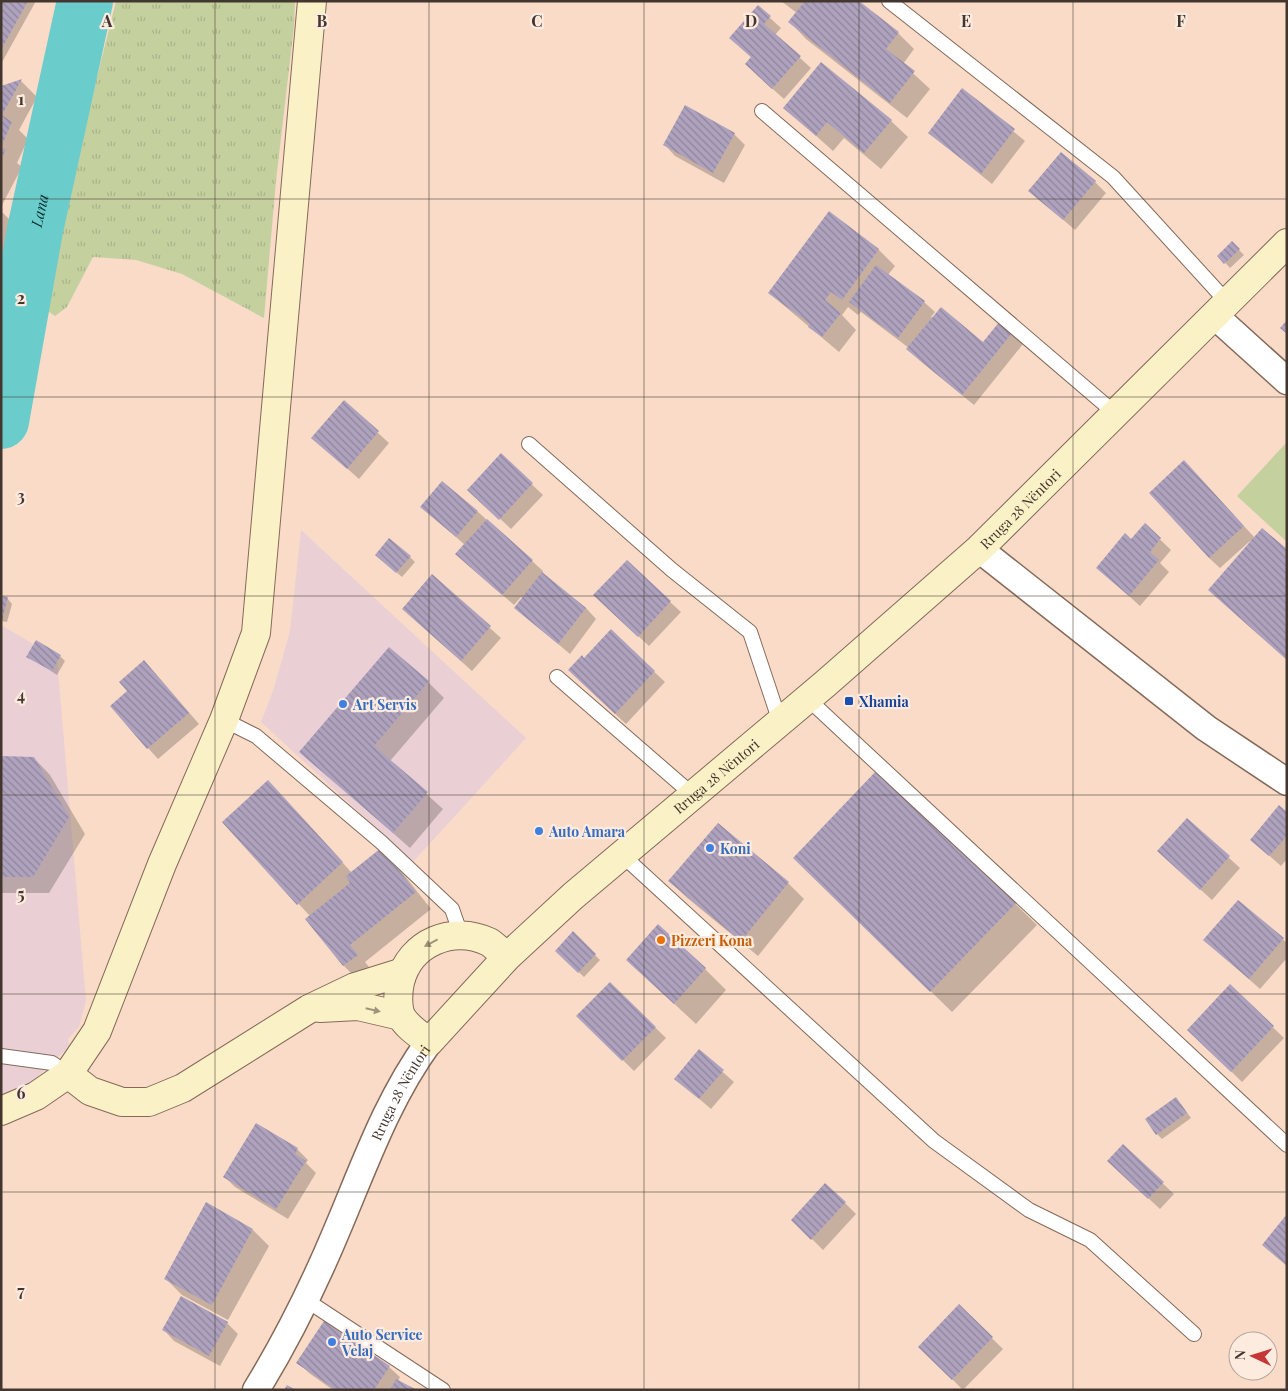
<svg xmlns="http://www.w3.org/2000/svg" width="1288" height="1391" font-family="'Playfair Display',serif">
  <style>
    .commercial { fill: #ead0d5 }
    .grass { fill: url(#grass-tufts) }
    .green { fill: #c4d19f }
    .shadow { fill: #0003 }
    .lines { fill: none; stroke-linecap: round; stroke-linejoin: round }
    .river { stroke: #6bcccc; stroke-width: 56 }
    .building { fill: url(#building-back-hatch) }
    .service-casing { stroke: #856a5a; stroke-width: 16 }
    .minor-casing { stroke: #856a5a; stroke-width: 29 }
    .secondary-casing { stroke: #856a5a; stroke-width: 30 }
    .service { stroke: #fff; stroke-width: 14 }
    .minor { stroke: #fff; stroke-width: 26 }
    .secondary { stroke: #fbf1c6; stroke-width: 28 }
    .oneway { fill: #9e947a }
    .grid { fill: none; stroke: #42362e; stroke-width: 1; stroke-opacity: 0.55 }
    .transit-dot { fill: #1a4fb4; stroke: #feebdf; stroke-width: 2 }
    .shop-dot { fill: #3f7fe0; stroke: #feebdf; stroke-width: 2 }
    .food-dot { fill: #e8710a; stroke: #feebdf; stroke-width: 2 }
    .labels { text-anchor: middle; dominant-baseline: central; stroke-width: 4.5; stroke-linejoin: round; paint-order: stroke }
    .street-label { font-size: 14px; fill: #42362e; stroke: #feebdf }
    .transit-label { font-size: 14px; font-weight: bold; fill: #164399; stroke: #feebdf; text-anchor: start }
    .shop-label { font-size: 14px; font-weight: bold; fill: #366cbe; stroke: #feebdf; text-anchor: start }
    .food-label { font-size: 14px; font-weight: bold; fill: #c56008; stroke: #feebdf; text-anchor: start }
    .water-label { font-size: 15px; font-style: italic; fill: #003132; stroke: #feebdf }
    .grid-label { font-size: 16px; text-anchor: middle; font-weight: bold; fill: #42362e; stroke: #feebdf; stroke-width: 4.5; stroke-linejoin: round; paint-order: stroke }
  </style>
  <defs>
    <pattern id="grass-tufts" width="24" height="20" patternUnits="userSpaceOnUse" patternTransform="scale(1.25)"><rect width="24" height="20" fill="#c4d19f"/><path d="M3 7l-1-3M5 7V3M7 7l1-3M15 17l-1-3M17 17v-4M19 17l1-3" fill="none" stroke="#aab489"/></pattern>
    <pattern id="building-back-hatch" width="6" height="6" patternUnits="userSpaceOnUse" patternTransform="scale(1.25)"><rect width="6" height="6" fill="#aea2be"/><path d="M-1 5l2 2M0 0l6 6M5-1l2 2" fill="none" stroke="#8f859b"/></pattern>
  </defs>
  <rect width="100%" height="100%" fill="#f9dbc8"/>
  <path class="commercial" d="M301,530L526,738L413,862L261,722L274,688L290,631Z
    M1,625L57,658L86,1001L79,1027L68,1039L70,1046L32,1082L1,1095Z"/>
  <path class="grass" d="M116,1H295L294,26L276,181L264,318L182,274L136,260L93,257L67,307L55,316L40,306Z"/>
  <path class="green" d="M1287,442V542L1237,496Z"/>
  <path class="shadow" d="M1,1H36L1,64Z
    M781,1H857L898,33L914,49L903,64L930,89L907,118L806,39L790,22L797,13Z
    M758,7L781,28L775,35L811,68L784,99L757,75L752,58L742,49Z
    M21,81L37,97L19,130L28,139L17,163L22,167L1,207V87Z
    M963,90L1025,141L992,184L929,133Z
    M785,108L891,121L908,137L881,169L844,138L833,151Z
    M734,134L745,145L724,183L675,156L665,145Z
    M1095,182L1106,193L1075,230L1030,191Z
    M1,211L10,220L1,262Z
    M830,213L879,250L895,266L888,275L924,302L935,312L931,317L933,319L983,344L1013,333L1023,344L974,405L919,360L909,348L861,312L858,315L848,307L842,315L856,330L839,352L769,293Z
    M1232,243L1244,255L1230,268L1219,256Z
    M344,402L389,443L359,479L313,438Z
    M501,455L543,495L511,529L480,500Z
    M1195,473L1255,538L1287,551V660L1210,590L1252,542L1250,541L1220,568L1209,558Z
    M422,507L477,511L543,571L542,573L586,608L596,619L570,654L515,608L523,598L521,597L514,605L468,565L465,545Z
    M1145,525L1171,550L1160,563L1169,572L1140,606L1109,578L1131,541Z
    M410,557L415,562L402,577L382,560Z
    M432,576L501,638L472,671L414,619Z
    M1,597L7,598L12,604L7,622L1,621Z
    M670,602L681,612L649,646L606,606Z
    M611,631L665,682L626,724L580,681L585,660Z
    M28,656H60L65,661L57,675Z
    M155,673L199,724L158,759L148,748Z
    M428,682L444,698L390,761L443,809L410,848L301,752Z
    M1,757L34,758L50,775L85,834L49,893H1Z
    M878,770L1037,925L952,1012L816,879Z
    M284,798L352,873L381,850L397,866L431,909L365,962L373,972L360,982L344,966L307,919L310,916L223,823Z
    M1287,813V859L1281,866L1263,850Z
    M1187,819L1240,868L1212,900L1170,862Z
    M670,881L788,883L804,899L758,956L686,897Z
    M1239,901L1287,943V958L1260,989L1205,940Z
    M573,933L600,960L584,977L556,951Z
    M627,960L705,969L726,990L696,1024Z
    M610,983L666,1038L634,1071L578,1016Z
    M1230,986L1284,1038L1242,1082L1189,1030Z
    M699,1051L734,1082L711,1109L676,1079Z
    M1181,1104L1191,1118L1162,1139L1157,1134Z
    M1123,1146L1174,1194L1160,1209L1120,1172Z
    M297,1149L308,1160L306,1163L316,1173L288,1219L235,1187L224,1176Z
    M845,1203L856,1214L823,1250L793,1220Z
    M206,1204L253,1230L269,1246L228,1320L182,1295L166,1279Z
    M959,1306L1003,1349L963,1390L920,1347Z
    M227,1323L238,1334L220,1366L174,1341L164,1330Z
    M298,1362L389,1367L400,1377L398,1381L414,1390H333L309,1373Z"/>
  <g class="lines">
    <path class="river" id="s1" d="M1,421L35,230L85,1"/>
  </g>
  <path class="building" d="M1,1H28L1,50Z
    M805,1H859L899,32L886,49L915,71L890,103L788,22Z
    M758,5L771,16L764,24L801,56L772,89L745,64L751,57L729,38Z
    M821,62L892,120L864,153L827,122L816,136L783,108Z
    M22,79L2,115L12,122L1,147V86Z
    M962,88L1015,129L981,174L928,133Z
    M685,105L735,133L713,173L663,145Z
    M1,147L6,150L1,159Z
    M1061,152L1096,181L1063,220L1028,191Z
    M829,211L879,249L842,300L831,292L825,300L841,313L822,337L808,327L810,324L768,293Z
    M1232,241L1240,249L1224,264L1217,256Z
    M876,265L925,301L898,338L849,302Z
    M941,307L983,342L1000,321L1013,332L962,395L906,349Z
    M1287,320V334L1280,328Z
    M344,400L379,431L347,469L311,438Z
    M501,453L533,483L499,520L467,490Z
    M1184,460L1244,526L1209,558L1149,493Z
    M442,481L478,511L456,537L420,507Z
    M487,519L533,560L502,595L455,554Z
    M1145,523L1161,538L1150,552L1159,560L1129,596L1096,568L1125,533L1131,539Z
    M1262,528L1287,549V660L1208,590Z
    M389,538L411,556L396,573L375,555Z
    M627,560L671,601L638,637L593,595Z
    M542,572L586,608L558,644L514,608Z
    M432,574L491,626L461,661L402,609Z
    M1,596L8,597L2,620H1Z
    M611,629L655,671L615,714L568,670L582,655L584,658Z
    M36,640L61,655L52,671L26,657Z
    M389,647L429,681L374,746L428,792L393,833L299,752Z
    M144,660L189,713L147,749L110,706L127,691L119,682Z
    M1,756L34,757L69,817L33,877H1Z
    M878,769L1016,903L930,992L793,858Z
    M268,780L343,862L297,905L222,822Z
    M1279,805L1287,812V836L1269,856L1250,840Z
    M1187,818L1230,856L1200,890L1157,851Z
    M718,823L789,882L741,941L668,881Z
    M381,848L416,892L350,945L358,955L343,966L305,919L350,883L346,876Z
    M1238,900L1284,938L1249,979L1203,940Z
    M658,924L706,968L674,1004L626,960Z
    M573,931L596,954L578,973L555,951Z
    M610,982L656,1027L622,1061L576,1016Z
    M1230,984L1274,1026L1231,1072L1187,1030Z
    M699,1049L724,1070L699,1099L674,1079Z
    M1176,1097L1187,1113L1156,1135L1145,1119Z
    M256,1123L298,1148L295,1154L306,1161L276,1209L223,1177Z
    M1123,1144L1164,1182L1148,1199L1107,1161Z
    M825,1183L846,1202L811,1240L791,1220Z
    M206,1202L253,1229L212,1305L164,1279Z
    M1287,1214V1266L1262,1245Z
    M181,1296L228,1322L209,1356L162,1330Z
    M959,1304L993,1337L952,1380L918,1347Z
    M324,1321L390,1366L374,1390H336L296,1363Z
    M396,1379L417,1390H390Z
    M287,1385L296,1390H284Z"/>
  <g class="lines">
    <g class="service-casing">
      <path id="service" d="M889,1L1113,177L1228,303
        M762,111L1116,414
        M529,444L672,570L750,632L780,722
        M557,677L693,795
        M808,699L1287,1145
        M224,720L256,736L381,842L452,909L461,935
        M621,854L934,1141L1029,1210L1090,1240L1194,1334
        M1,1056L52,1063L68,1074
        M306,1300L443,1390"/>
    </g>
    <g class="minor-casing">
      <g id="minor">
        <path d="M1215,316L1287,381"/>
        <path d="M979,549L1206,728L1287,782"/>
        <path id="s2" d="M256,1390C288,1338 314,1285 337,1230C365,1164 387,1100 429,1042"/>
      </g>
    </g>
    <g class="secondary-casing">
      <g id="secondary">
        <path id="s3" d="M507,957C501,952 495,946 489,942C453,925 410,942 400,982C398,991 397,1006 401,1016C407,1027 420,1035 429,1042L507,957L573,896L825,684L979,549L1287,243"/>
        <path d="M320,1008L358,1006L401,1016"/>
        <path d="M68,1074L90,1091L122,1102H149L183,1088L309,1009L355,987L403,972"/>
        <path d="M1,1111L36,1096L68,1074L97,1031L162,864L224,720L256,633L312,1"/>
      </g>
    </g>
    <use href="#service" class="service"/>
    <use href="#minor" class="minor"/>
    <use href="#secondary" class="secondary"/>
  </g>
  <defs><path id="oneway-solid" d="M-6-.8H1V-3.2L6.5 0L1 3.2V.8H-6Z" transform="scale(1.25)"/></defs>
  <g class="oneway">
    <use href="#oneway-solid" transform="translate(431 943) rotate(152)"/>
    <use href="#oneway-solid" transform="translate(373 1010) rotate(13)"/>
  </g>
  <path class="grid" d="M215,1V1390M429,1V1390M644,1V1390M859,1V1390M1073,1V1390M1,199H1287M1,397H1287M1,596H1287M1,795H1287M1,994H1287M1,1192H1287"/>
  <rect class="transit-dot" x="844" y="696" width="10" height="10" rx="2.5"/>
  <g class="shop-dot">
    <circle cx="343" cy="704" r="5"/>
    <circle cx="539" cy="831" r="5"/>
    <circle cx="710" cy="848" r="5"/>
    <circle cx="332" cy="1342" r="5"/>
  </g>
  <circle class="food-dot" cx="661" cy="940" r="5"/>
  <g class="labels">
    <g class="street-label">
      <text stroke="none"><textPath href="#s3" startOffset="1005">Rruga 28 Nëntori</textPath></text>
      <text stroke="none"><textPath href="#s3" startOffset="600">Rruga 28 Nëntori</textPath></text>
      <text stroke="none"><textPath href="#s2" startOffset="331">Rruga 28 Nëntori</textPath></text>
    </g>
    <g class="transit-label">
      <text x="859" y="701">Xhamia</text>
    </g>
    <g class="shop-label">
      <text x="353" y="704">Art Servis</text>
      <text x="549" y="831">Auto Amara</text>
      <text x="720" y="848">Koni</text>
      <text x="342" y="1334">Auto Service<tspan x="342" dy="16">Velaj</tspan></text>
    </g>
    <g class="food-label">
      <text x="671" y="940">Pizzeri Kona</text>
    </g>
    <g class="water-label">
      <text stroke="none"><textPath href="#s1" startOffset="214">Lana</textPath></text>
    </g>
  </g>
  <g class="grid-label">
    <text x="107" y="27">A</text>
    <text x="322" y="27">B</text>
    <text x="537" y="27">C</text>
    <text x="751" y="27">D</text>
    <text x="966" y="27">E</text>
    <text x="1181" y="27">F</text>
    <text x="21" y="105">1</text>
    <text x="21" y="304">2</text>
    <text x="21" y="502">3</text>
    <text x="21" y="701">4</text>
    <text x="21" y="900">5</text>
    <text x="21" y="1099">6</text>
    <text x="21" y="1297">7</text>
  </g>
  <rect width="1288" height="1391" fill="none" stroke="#42362e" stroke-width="5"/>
  <g transform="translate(1253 1356) rotate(274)"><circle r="24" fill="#feebdf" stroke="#b3a398"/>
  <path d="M0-4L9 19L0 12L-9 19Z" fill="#c53637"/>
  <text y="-8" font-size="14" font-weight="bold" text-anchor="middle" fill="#42362e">N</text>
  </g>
</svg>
